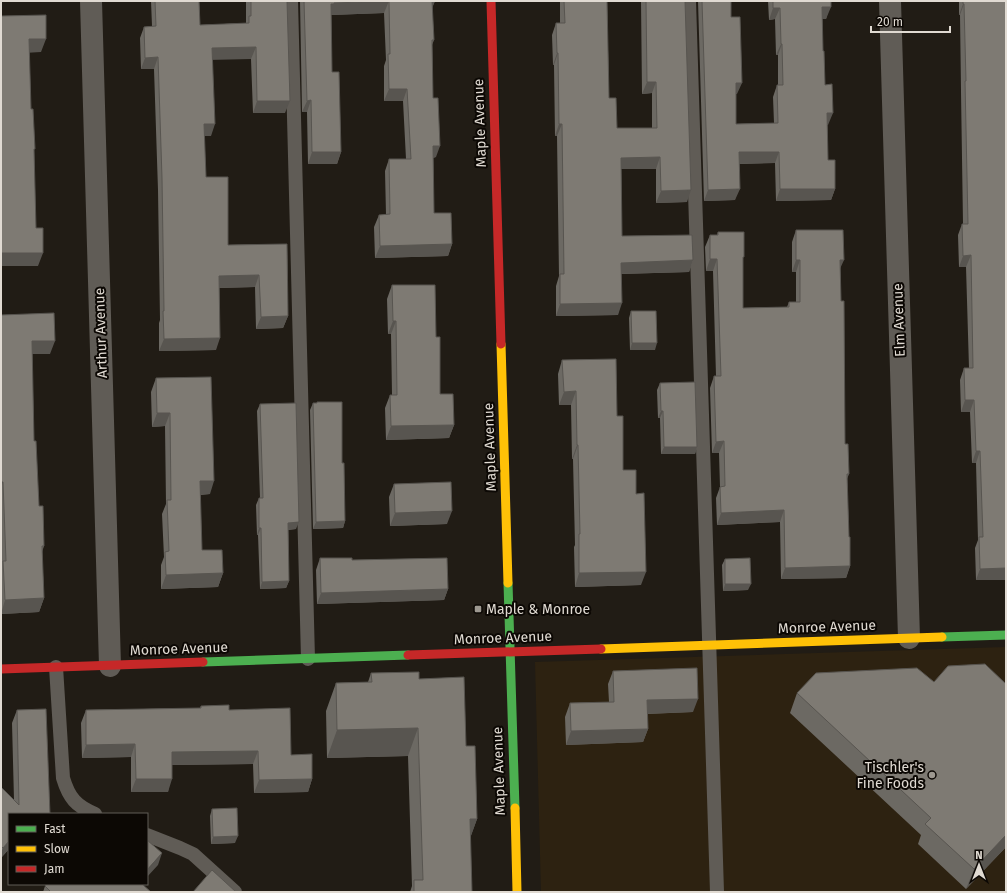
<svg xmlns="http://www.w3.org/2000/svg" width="1007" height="893" font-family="'Fira Sans',sans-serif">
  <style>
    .built { fill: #2d2211 }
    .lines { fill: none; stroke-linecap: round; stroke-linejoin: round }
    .lane { stroke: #605c56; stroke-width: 14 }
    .street { stroke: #605c56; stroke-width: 22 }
    .fast { stroke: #4caf50; stroke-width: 9 }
    .slow { stroke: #ffc107; stroke-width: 9 }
    .jam { stroke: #c62828; stroke-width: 9 }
    .wall { fill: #6c6963 }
    .shaded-wall { fill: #585550 }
    .building { fill: #7e7a73; stroke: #585550 }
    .poi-dot { fill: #9d9890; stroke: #0c0804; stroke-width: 1.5 }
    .labels { text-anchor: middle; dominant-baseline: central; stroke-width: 4; stroke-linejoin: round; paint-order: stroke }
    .street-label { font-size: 14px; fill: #e0dad2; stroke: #0c0804 }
    .poi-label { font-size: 14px; fill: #e0dad2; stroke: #0c0804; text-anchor: start }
  </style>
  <rect width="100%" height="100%" fill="#211c15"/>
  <path class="built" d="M1006,647V892H541L535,662Z"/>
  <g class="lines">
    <path class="lane" d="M291,1L308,659
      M689,1L717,892
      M56,667L63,778C69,798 76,806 95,814
      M147,835L180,848L193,854L235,892"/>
    <path class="street" d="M91,1L110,666
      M890,1L909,638"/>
    <path class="fast" d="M508,583L515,808
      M942,637L1006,635
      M203,662L408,655"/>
    <path class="slow" d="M501,344L508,583
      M601,649L942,637
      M515,808L517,892"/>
    <path class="jam" d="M491,1L501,344
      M408,655L601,649
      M1,669L203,662"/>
  </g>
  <path class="wall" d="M151,1H199L200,25L246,23V1H287L285,113H253L251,59H213L211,136H204L206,177L228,245L287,244L288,316L283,328L256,329L255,287L219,288L216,350L159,351V323L160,320L158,190L154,69H141L140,38L144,27L152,26Z
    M300,1H435L432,7L434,40L432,45L433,98L436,157L433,158L434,213L452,244L448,256L375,258L374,227L379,215H386L385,171L389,159H406L403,101H384V66L386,60L384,13L331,15L332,72L341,152L337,164H308L307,112H302Z
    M560,1H607L609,98L617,128H652V93L642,94L641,1H685L687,202L656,203V169H621L622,236L693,260L689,272L621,274L618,315L556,316V286L559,276L557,136H555L554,65H553L552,35L556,23H560Z
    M698,1H731V17L737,94H736V124L774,123L773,97L777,85H778V55H776L775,19L769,20L768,1H831L826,19H822L823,51L825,85L828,125H827L828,160L835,189L831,200L776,201L775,163L739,164L735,200L704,201Z
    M959,1H1006V580H976L975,548L978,540L976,463H972L970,412H961L960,380L964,368H969L966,267H959L958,235L962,224H963L961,92V90L960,15H959Z
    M796,230L840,269L841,301L845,444L849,474L847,479L850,566L846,578L781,579L780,522L717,525L716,498L720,487L719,453H712L710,388L714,376H716L713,271H706L705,247L710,235H717L718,232L743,261V308L787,307L789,302H796V272H792V242Z
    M392,285L436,337L440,394L454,425L449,438L386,440L385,408L390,395H392L391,334H388L387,299Z
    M631,311L655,350H630L629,318Z
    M1,315L50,354H32L34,441L39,506L44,546L42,552L44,598L39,612L1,614Z
    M562,360L617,416L623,470L636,494L641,585L575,587L574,547L575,545L573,459H572L571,405H559L558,374Z
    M156,378L210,494L200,495L202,550L223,573L218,587L161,589V565L164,557L162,514L166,504L165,426L152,427L151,392Z
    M660,383L697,447L695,454H661L660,418H658L657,390Z
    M313,403L345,521L343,528L313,529L310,410Z
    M260,404L296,529L288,530L289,581L286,588L260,589L258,535H257L256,505L259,498H260L257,411Z
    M394,484L447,524L390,526L389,497Z
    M320,558L352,560L448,589L444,600L317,604L316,570Z
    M725,559L748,590L723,591L722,565Z
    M613,671L693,712L647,714L648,729L643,742L566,745L565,717L570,703L609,702L608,684Z
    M371,673L419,679L466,746L477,819L470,838L472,892H410L412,886L408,756L327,758L326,711L336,683L368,682Z
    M934,682L1006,684V847L966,889L918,844L921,835L790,713L797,693Z
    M201,706L229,710L291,755L312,779L308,792L254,793L253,764L172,765L168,792H131V757L82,758L81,723L86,710L200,708Z
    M17,710L50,814H9V849L1,858V787L14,800L12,723Z
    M212,809L235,843L211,844L210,816Z
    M45,886L151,892H43Z"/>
  <path class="shaded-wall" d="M389,1L384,13L331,15V4L334,3Z
    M432,1H435L431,11Z
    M963,4H964L960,15H959Z
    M822,7H831L826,19H818Z
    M773,8H780L775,19L769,20Z
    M29,39H46L41,52L24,53Z
    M781,44H782L778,55H776Z
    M256,47L251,59L208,60L212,48Z
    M557,53H558L554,65H553Z
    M158,57L154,69H141L145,58Z
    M647,82H656L652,93L642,94Z
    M736,83H742L737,94H732Z
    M389,89H407L403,101H384Z
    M311,100L307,112H302L307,101Z
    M257,101H290L285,113H253Z
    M827,113H833L828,125H823Z
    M204,124H215L211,136H200Z
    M559,124H562L557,136H555Z
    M433,146H440L436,157L429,158Z
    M312,152H341L337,164H308Z
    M739,152H779L775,163L735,164Z
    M660,157L656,169H616L621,158Z
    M740,189L735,200L704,201L708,190Z
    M780,189H835L831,200L776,201Z
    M691,190L687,202L656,203L661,191Z
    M452,244L448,256L375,258L380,246Z
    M1,253H43L38,266H1Z
    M971,255L966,267H959L963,256Z
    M710,259H717L713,271H706Z
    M693,260L689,272L617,274L621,263Z
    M796,260H800L796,272H792Z
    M840,260H844L839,271Z
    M259,275L255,287L215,288L219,276Z
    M622,303L618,315L556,316L560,304Z
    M288,316L283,328L256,329L261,317Z
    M393,321H396L391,334H388Z
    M220,338L216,350L159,351L164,339Z
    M32,341H55L50,354H27Z
    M632,343H657L655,350H630Z
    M576,391L571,405H559L564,392Z
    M965,400H974L970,412H961Z
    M661,411H663L660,418H658Z
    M157,413H170L165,426L152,427Z
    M454,425L449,438L386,440L391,426Z
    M724,441L719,453H712L716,442Z
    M577,445H578L573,459H572Z
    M664,447H697L695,454H661Z
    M976,451H980L976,463H972Z
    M200,481H214L210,494L195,495Z
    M1,482H3L1,488Z
    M784,510L780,522L717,525L721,513Z
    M452,511L447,524L390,526L395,513Z
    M345,521L343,528L313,529L316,522Z
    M299,522L296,529L285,530L288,523Z
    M259,528H261L258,535H257Z
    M850,566L846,578L781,579L785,568Z
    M1006,568V580H976L980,569Z
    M646,572L641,585L575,587L579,573Z
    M223,573L218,587L161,589L166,575Z
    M289,581L286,588L260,589L262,582Z
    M725,584H751L748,590L723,591Z
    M448,589L444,600L317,604L321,593Z
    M44,598L39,612L1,614L5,600Z
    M698,699L693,712L642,714L647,700Z
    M418,728L408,756L327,758L337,730Z
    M648,729L643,742L566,745L571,731Z
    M135,744L131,757L82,758L86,745Z
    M258,751L253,764L168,765L172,752Z
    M136,779H172L168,792H131Z
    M312,779L308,792L254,793L259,780Z
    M470,819H477L467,847Z
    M1006,835V847L966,889L974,869Z
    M238,836L235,843L211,844L213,837Z
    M9,841V849L1,858V853L3,848Z
    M162,853L158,865L147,877V870Z"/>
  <path class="building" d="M155,1H199L200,25L249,23V16H251V1H287L290,101H257L256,47L212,48L215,124H204L206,177H228V245L287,244L288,316L261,317L259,275L219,276L220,338L164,339L163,311H164L162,178L158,57L145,58L144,27L156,26Z
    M304,1H432L434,40H432L433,98H438L440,146H433L434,213H451L452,244L380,246L379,215L390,214L389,159H411L407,89H389L388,54H390L389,1L334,3V4H331L332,72H339L341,152H312L311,100L307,101Z
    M564,1H607L609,98H616L617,128H657L656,82H647L646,1H685L691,190L661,191L660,157L621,158L622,236L692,235L693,260L621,263L622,303L560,304V274H564L562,124H559L558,53H557L556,23H565Z
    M702,1H731V17H740L742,83H736V124L778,123L777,85H783L782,44H781L780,8H773V1H831V7H822L823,51H824L825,85L832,84L833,113H827L828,160H835V189H780L779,152H739L740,189L708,190Z
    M963,1H1006V568L980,569L979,537H983L980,451H976L974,400H965L964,368H973L971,255L963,256L962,224H968L965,81H966L964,4H963Z
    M46,15V39H29L31,109H33L35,149H34L36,228H43V253H1V16Z
    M796,230H843L844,260H840L841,301H844L845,444H848L849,474H847L849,537H850V566L785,568L784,510L721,513L720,487L725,486L724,441L716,442L714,376H721L717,259H710V235H718V232H744V257H743V308L789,307V302H800V260H796Z
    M392,285H435L436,337H440V394H453L454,425L391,426L390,395H397L396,321H393Z
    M631,311H656L657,343H632Z
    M54,313L55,341H32L34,441H36L39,506H43L44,546H42L44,598L5,600L3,561H6L3,482H1V315Z
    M616,359L617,416H623V470H636V494L644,493L646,572L579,573V534H580L578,445H577L576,391L564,392L562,360Z
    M211,377L214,481H200L202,550H222L223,573L166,575L165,552L169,551L167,500H171L170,413H157L156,378Z
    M695,382L697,447H664L663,411H661L660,383Z
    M317,402H342V463H344L345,521L316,522L313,403H317Z
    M296,403L299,522L288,523L289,581L262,582L261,528H259V498H263L260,404Z
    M451,482L452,511L395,513L394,484Z
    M320,558H352V560L447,558L448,589L321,593Z
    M750,558L751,584H725V559Z
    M985,664L1006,684V835L974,869L925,824L931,818L797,693L816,673L917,668L934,682L948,666Z
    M697,668L698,699L647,700L648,729L571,731L570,703L614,702L613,671Z
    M419,672V679L464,677L466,746H475L477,819H470L472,892H414V880H423L418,728L337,730L336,683L372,682L371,673Z
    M229,705V710L290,708L291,755L312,754V779L259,780L258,751L172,752V779H136L135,744L86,745V710L201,708V706Z
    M46,709L50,814H9V841L3,848L1,846V787L19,805L17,710Z
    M237,808L238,836L213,837L212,809Z
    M147,840L162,853L147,870Z
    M212,870L236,892H193Z
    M47,884H142L151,892H51L45,886Z"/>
  <g class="poi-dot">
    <rect x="474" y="605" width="8" height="8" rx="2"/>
    <circle cx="932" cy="775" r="4"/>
  </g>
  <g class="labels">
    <g class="street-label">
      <text transform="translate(480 123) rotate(-92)">Maple Avenue</text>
      <text transform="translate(899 320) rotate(-92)">Elm Avenue</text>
      <text transform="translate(101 333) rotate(-92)">Arthur Avenue</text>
      <text transform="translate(490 447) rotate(-92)">Maple Avenue</text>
      <text transform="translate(827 627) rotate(-2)">Monroe Avenue</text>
      <text transform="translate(503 638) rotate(-2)">Monroe Avenue</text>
      <text transform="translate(179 649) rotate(-2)">Monroe Avenue</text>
      <text transform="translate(499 771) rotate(-92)">Maple Avenue</text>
    </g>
    <g class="poi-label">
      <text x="486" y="609">Maple &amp; Monroe</text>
      <text x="924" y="767" text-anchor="end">Tischler's<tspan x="924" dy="16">Fine Foods</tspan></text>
    </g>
  </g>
  <rect width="1007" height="893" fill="none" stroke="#e0dad2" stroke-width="4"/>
  <rect x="8" y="813" width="140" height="72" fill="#0c0804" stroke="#615c56"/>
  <rect x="16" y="826" width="20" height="6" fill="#4caf50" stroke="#615c56"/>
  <text x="44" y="833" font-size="12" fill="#e0dad2">Fast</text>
  <rect x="16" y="846" width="20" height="6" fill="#ffc107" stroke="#615c56"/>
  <text x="44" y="853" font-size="12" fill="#e0dad2">Slow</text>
  <rect x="16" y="866" width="20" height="6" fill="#c62828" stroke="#615c56"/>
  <text x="44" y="873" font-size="12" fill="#e0dad2">Jam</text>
  <g transform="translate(979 865)" stroke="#0c0804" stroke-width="3" paint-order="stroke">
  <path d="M0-3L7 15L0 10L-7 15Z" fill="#e0dad2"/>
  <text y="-6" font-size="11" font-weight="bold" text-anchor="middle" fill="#e0dad2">N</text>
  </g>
  <path d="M871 26v6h79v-6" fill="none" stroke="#e0dad2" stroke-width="2"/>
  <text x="877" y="26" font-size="12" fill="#e0dad2" stroke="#0c0804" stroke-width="3" paint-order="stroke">20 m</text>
</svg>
